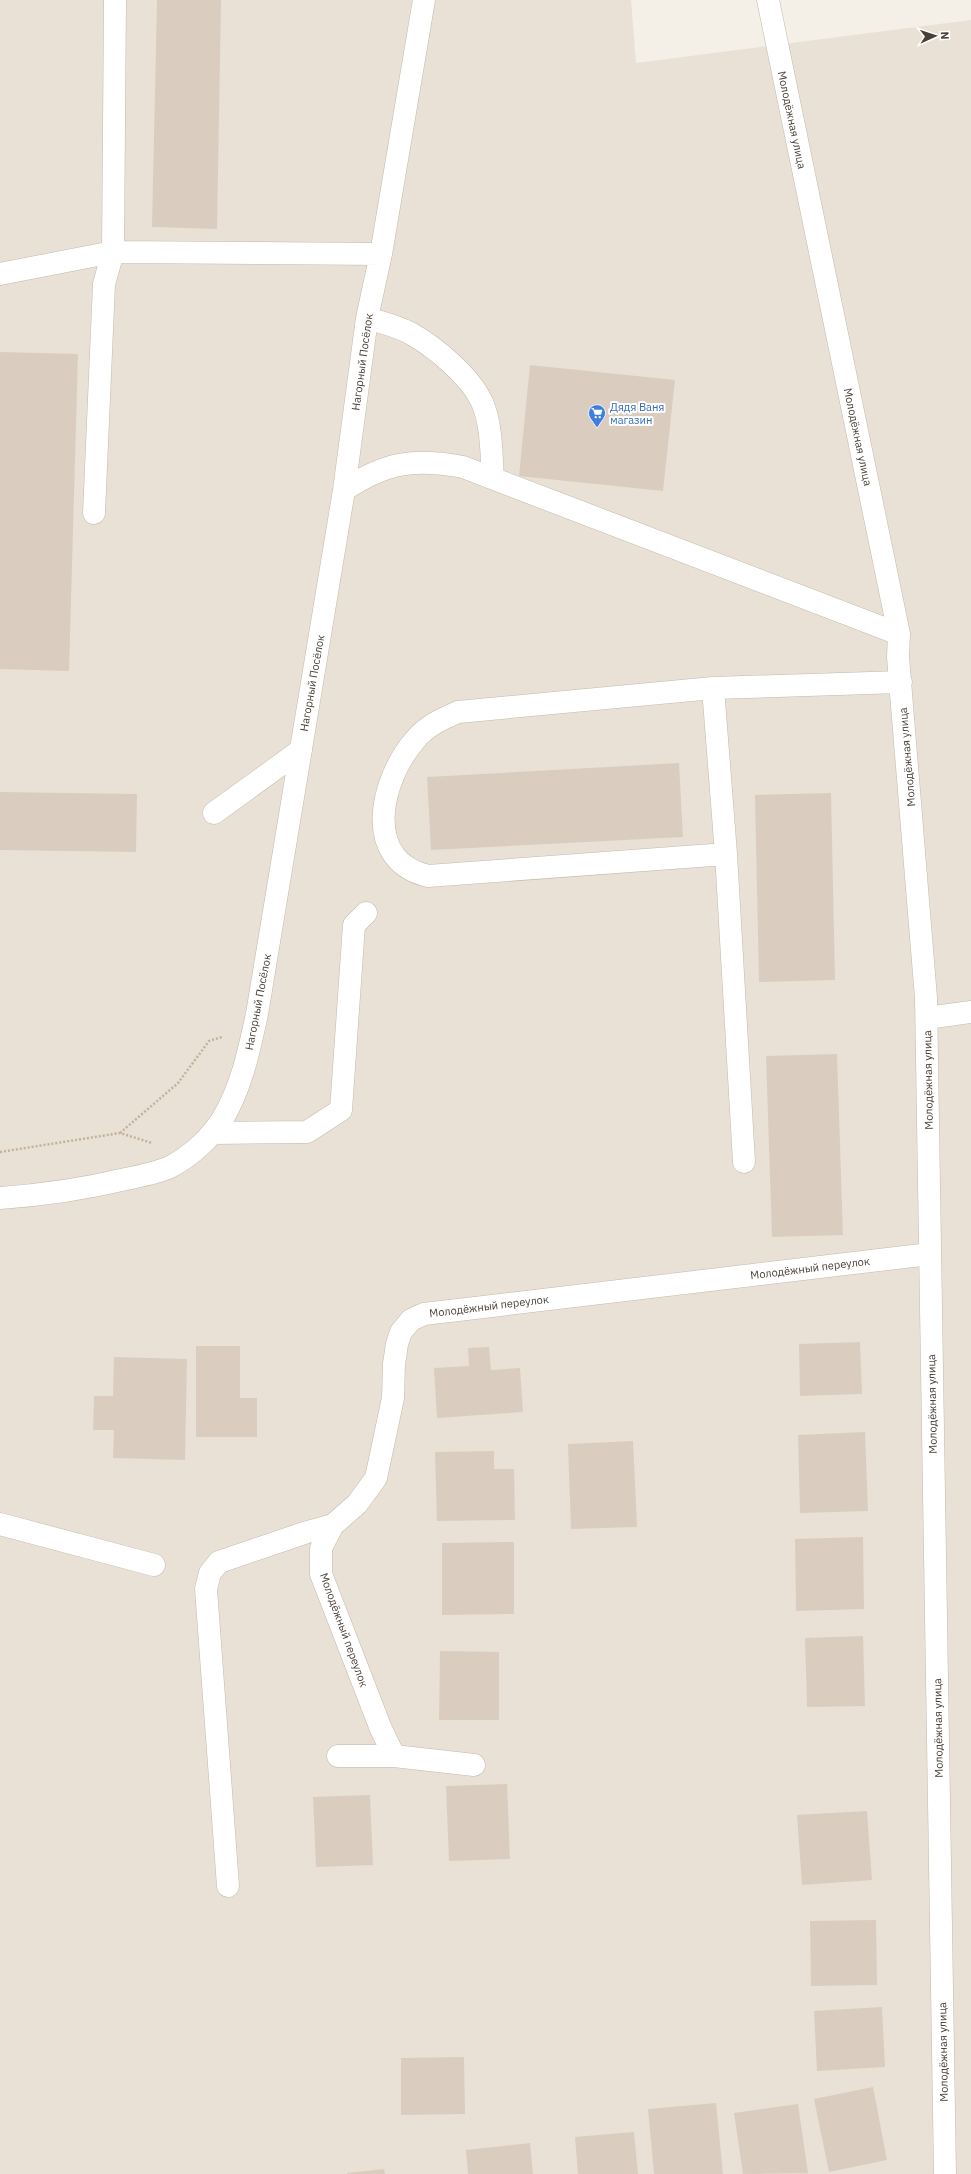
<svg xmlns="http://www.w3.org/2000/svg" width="971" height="2174" font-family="'IBM Plex Sans',sans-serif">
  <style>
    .residential { fill: #e9e1d5 }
    .building { fill: #dacdbf }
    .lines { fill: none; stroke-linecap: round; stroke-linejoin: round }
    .minor-casing { stroke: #c3b9ac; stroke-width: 23 }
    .path { stroke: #c3b19a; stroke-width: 2.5; stroke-dasharray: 2 2; stroke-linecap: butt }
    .minor { stroke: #fff; stroke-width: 22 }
    .labels { text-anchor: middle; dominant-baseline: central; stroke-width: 4; stroke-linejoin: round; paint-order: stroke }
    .street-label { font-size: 11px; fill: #483f36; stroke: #fff }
    .shop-label { font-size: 11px; fill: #366cbe; stroke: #fff; text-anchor: start }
  </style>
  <rect width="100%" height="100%" fill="#f4efe7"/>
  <path class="residential" d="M0,0H631L636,63L971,20V2174H0Z"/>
  <path class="building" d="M157,0H221L217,229L152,227Z
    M0,352L78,354L69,671L0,669Z
    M530,365L675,380L663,491L519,476Z
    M679,763L683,837L431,850L427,777Z
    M0,792L137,794L136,852L0,850Z
    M831,793L835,980L759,982L755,795Z
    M837,1054L843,1235L772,1237L766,1056Z
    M860,1342L862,1394L800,1396L799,1344Z
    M196,1346H240V1398H257V1437H196Z
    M489,1347L491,1370L520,1368L523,1412L437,1418L434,1368L469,1366L468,1348Z
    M114,1357L187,1359L185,1460L113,1458L114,1430H93L94,1396H113Z
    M865,1432L868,1511L800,1513L798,1435Z
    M633,1441L637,1527L571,1529L568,1444Z
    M494,1451V1469H514L515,1520L437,1521L435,1452Z
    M863,1537L864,1609L796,1611L795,1539Z
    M514,1542V1614L442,1615V1543Z
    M863,1636L865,1706L807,1707L805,1638Z
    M440,1651L499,1652V1720H439Z
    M507,1784L510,1859L449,1861L446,1786Z
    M370,1795L373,1865L316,1867L313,1797Z
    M867,1811L872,1880L802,1885L797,1815Z
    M876,1920L877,1985L811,1986L810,1921Z
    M882,2007L885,2067L817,2071L814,2011Z
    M464,2057L465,2114L401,2115V2058Z
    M873,2087L887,2160L829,2172L814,2099Z
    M716,2103L723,2174H654L648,2109Z
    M798,2104L808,2173L743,2174L734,2113Z
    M634,2132L638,2174H578L575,2137Z
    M530,2143L533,2174H468L466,2150Z
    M384,2169L385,2174H347V2173Z"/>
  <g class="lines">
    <g class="minor-casing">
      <path id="minor" d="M768,0L899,634L898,657L926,998L945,2174
        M0,274L113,252L115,0
        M367,318C381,322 397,326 410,333C435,347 470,376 482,402C492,425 491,453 493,477
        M344,490C386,462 414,458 463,467L899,634
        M94,513L104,284L113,252L381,254
        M713,688L458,712C442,719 426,726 415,740C381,779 361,860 428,876L726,854
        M214,813L301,750
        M927,1018L971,1012
        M212,1133L307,1132L341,1110L354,925L366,913
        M744,1162L726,854L713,688L901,682
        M0,1198C43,1195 84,1189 126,1179C140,1176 157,1173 170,1167C191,1156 211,1138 223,1118C242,1086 249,1050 257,1014L344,490L367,318L381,254L424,0
        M0,1524L154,1565
        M338,1756H394
        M474,1765L394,1756L381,1729L321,1574V1548L333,1525L357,1504L376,1478L393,1398L394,1364L397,1344L401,1332L411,1320L424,1314L930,1254
        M228,1886L206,1589L210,1573L219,1562L307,1532L333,1525"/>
    </g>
    <path class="path" d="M120,1133L178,1083L209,1041L222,1037
      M0,1152L120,1133L152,1143"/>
    <use href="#minor" class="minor"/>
  </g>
  <defs>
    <g id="supermarket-pin" transform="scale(0.9)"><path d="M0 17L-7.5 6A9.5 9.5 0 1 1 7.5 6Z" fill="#3f7fe0" stroke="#fff"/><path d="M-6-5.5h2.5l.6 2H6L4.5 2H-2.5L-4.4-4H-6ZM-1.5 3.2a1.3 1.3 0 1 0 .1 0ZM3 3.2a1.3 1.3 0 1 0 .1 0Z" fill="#fff"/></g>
  </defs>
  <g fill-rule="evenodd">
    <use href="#supermarket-pin" x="597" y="413"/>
  </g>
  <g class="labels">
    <g class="street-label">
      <text transform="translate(792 120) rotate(78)">Молодёжная улица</text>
      <text transform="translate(362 362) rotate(-82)">Нагорный Посёлок</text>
      <text transform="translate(858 437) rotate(78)">Молодёжная улица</text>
      <text transform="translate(312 683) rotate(-80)">Нагорный Посёлок</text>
      <text transform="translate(907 757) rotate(-95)">Молодёжная улица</text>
      <text transform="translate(258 1002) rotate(-79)">Нагорный Посёлок</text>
      <text transform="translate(928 1080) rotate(-91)">Молодёжная улица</text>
      <text transform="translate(810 1268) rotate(-7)">Молодёжный переулок</text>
      <text transform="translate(489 1306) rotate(-7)">Молодёжный переулок</text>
      <text transform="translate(932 1404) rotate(-91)">Молодёжная улица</text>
      <text transform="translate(344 1630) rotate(70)">Молодёжный переулок</text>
      <text transform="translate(938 1728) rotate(-91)">Молодёжная улица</text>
      <text transform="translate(943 2052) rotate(-91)">Молодёжная улица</text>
    </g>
    <g class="shop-label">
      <text x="610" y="407">Дядя Ваня<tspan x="610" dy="13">магазин</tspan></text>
    </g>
  </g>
  <g transform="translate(935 36) rotate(87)" stroke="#ffffff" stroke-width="3" paint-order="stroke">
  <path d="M0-3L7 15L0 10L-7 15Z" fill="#483f36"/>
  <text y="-6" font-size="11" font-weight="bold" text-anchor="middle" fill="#483f36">N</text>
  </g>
</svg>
